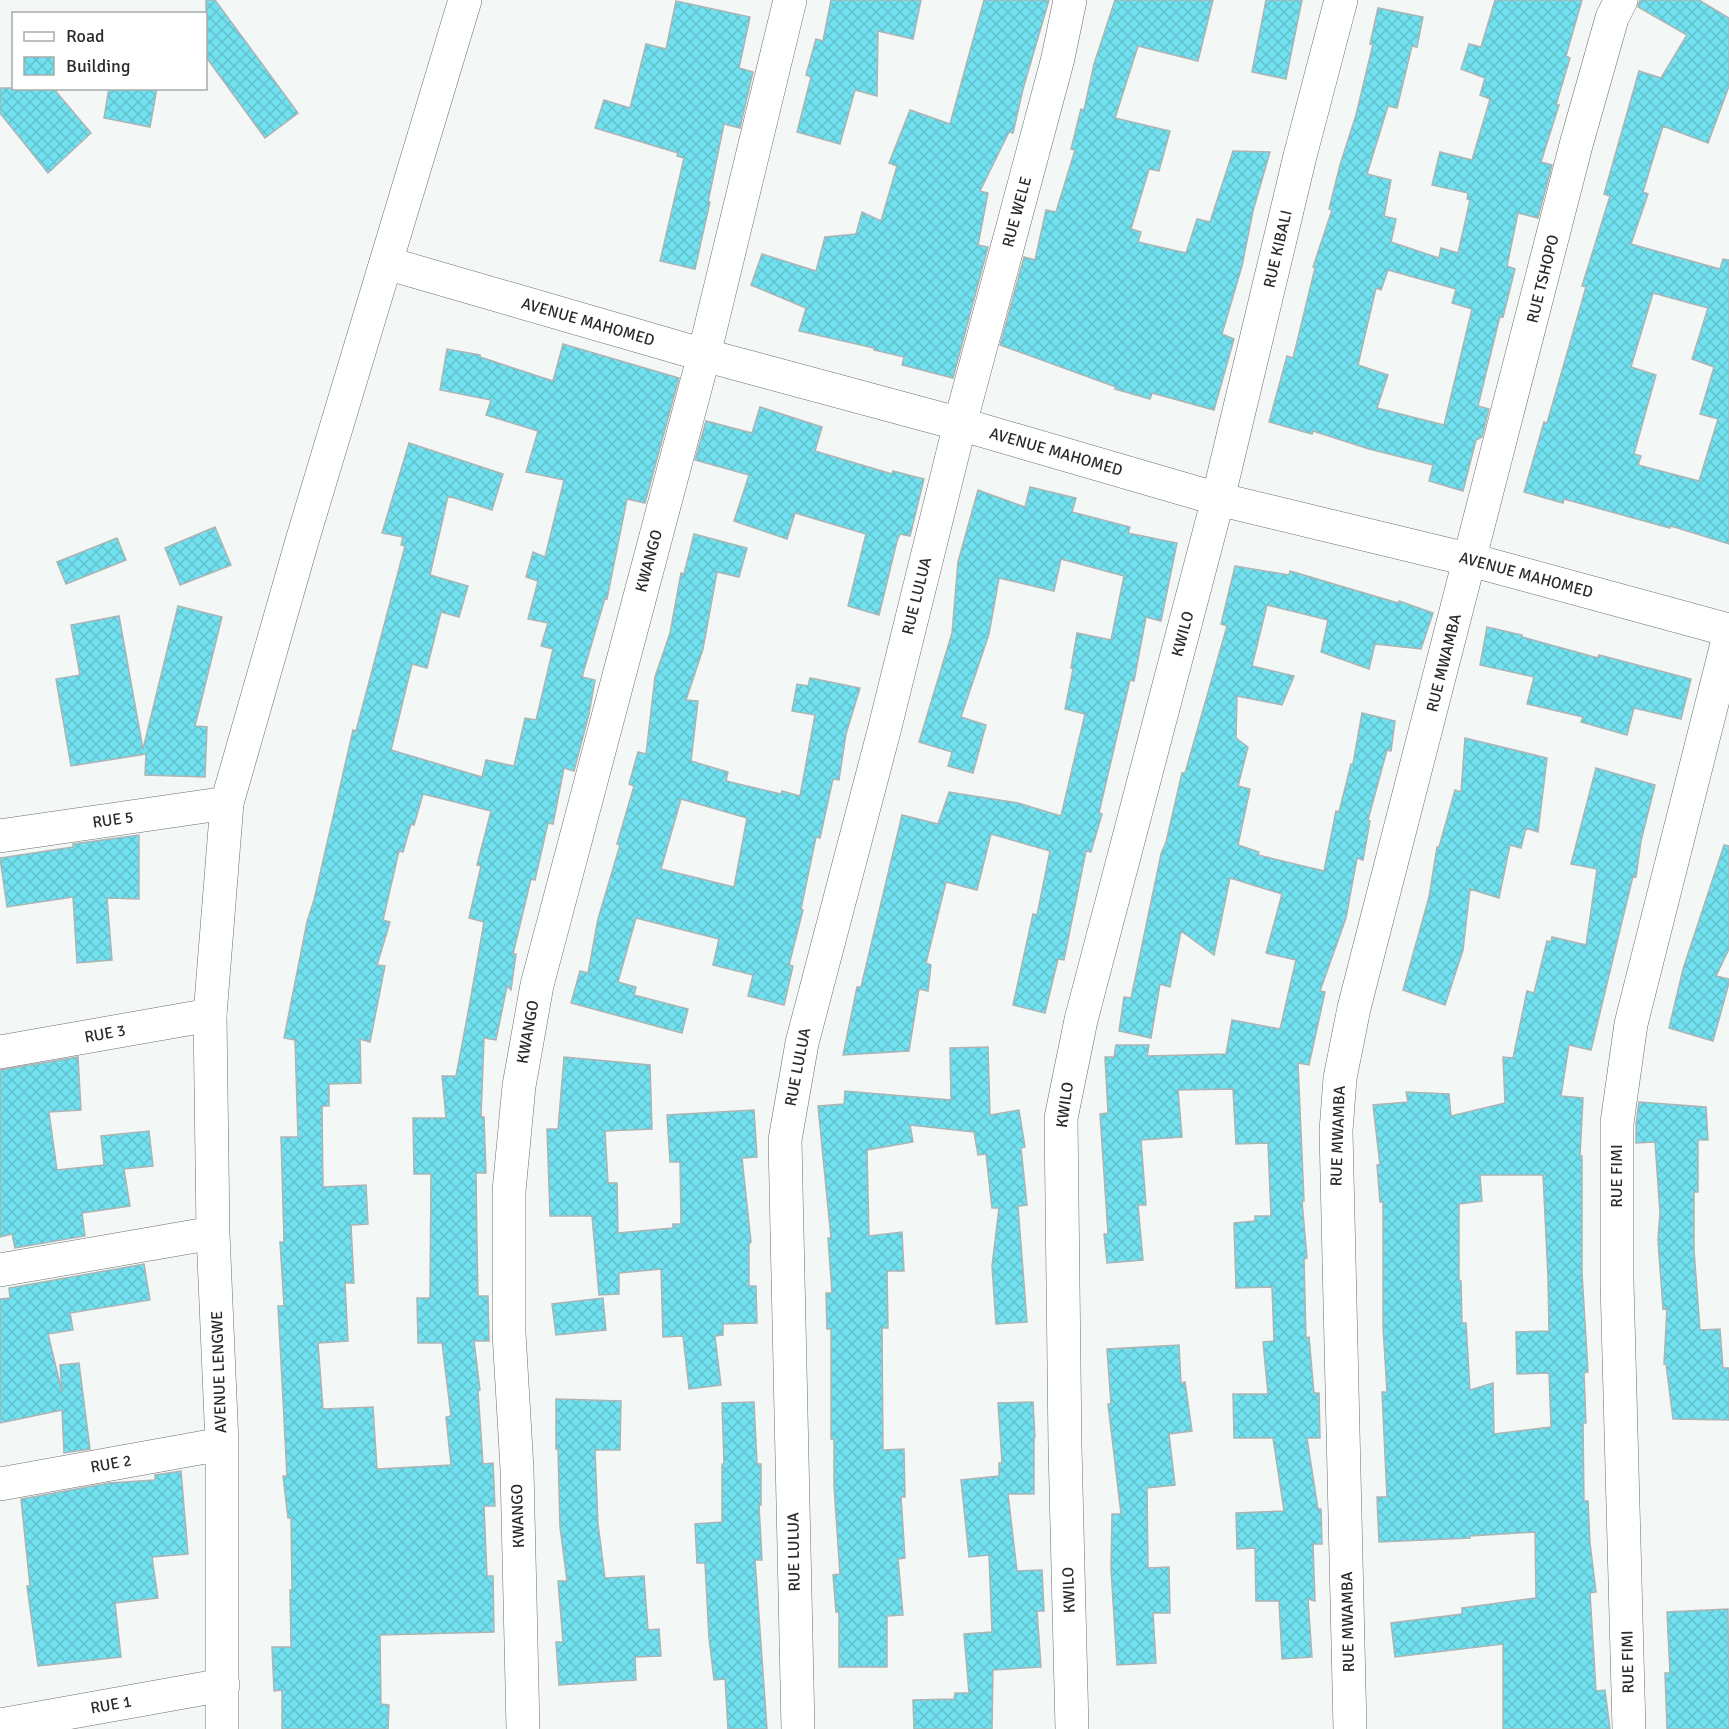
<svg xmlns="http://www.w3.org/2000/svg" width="1729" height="1729" font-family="Signika,sans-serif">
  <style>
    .building { fill: url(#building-cross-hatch); stroke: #aeb3b4; stroke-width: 1.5; fill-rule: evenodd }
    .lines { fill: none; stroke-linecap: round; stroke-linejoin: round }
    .street-casing { stroke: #6a6f6e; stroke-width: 34 }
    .secondary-casing { stroke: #6a6f6e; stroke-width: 34 }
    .street { stroke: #fff; stroke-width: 33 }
    .secondary { stroke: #fff; stroke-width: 33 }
    .labels { text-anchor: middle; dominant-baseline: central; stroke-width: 5; stroke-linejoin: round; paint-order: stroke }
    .street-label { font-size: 16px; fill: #2a2c2c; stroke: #fff }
  </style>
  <defs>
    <pattern id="building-cross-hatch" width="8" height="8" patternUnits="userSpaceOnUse" patternTransform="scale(1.5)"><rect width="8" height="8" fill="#71e1ef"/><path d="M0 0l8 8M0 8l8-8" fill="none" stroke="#62c1cd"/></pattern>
  </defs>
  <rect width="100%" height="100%" fill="#f3f8f7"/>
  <path class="building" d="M206,0H215L298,113L265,138L206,57Z
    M831,0H921L913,39L878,31L877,96L855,90L840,144L797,132L811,77L806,75L816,39L823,41Z
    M984,0H1049L1023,89L1013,133L1009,132L980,191L988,193L978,245L988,247L953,378L902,365L904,357L874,350V348L799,331L806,308L751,285L762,254L816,271L825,237L856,234L862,212L881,221L897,166L889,163L910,110L950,124Z
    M1115,0H1213L1198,61L1138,46L1115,118L1170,131L1159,171L1149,169L1131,229L1141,232L1138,242L1186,253L1197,219L1210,222L1233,151L1270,152L1253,211L1242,266L1222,334L1234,339L1214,410L1152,393L1150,399L1115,389L1116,387L1000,345L1024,257L1035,260L1046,210L1056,212L1075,150L1071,149L1081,109L1084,110L1094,64Z
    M1266,0H1302L1286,79L1252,72Z
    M1495,0H1582L1566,56L1570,58L1556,105H1559L1541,162L1552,165L1538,218L1518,213L1507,266L1515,269L1503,317L1500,316L1478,406L1489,409L1482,437L1476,440L1463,491L1429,481L1433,465L1369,449L1313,431L1312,434L1269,422L1287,356L1293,358L1315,268L1313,267L1332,210L1329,209L1340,165L1356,115L1373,44H1370L1378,8L1423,17L1417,47L1412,46L1397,108L1388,106L1367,174L1391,180L1384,216L1396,219L1391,242L1439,258L1441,248L1458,253L1470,200L1467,199L1468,193L1432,185L1440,152L1472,160L1490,99L1480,95L1485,78L1461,69L1469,44L1481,47ZM1388,270L1456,289L1452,303L1472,309L1444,425L1377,408L1388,375L1358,365L1376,288L1381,290Z
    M1640,0H1699L1729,18V86L1708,143L1663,126L1643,192L1648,194L1631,244L1720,269L1723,259L1729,260V544L1671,526L1670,528L1564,499L1563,503L1524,492L1544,422L1547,423L1586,287L1582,286L1610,196L1604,194L1639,71L1661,78L1687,35L1638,7ZM1653,293L1708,308L1692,359L1714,367L1700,414L1718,419L1699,481L1638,465L1641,456L1634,454L1656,375L1631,367Z
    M676,1L750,17L739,68L753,72L740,128L724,124L708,202H710L695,269L660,261L684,158L677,156L678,153L595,128L604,100L630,108L646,44L666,49Z
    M0,88H53L91,133L48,173L0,113Z
    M109,88H157L150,127L104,118Z
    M563,344L679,378L645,503L627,499L607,599L605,598L582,677L595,680L589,714L574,771L564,768L553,824L548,823L535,880L531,879L513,954H516L511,990L507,986L496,1040L484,1038L481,1117H484L486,1173H476L477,1245L478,1296H488L489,1341H474L480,1390L478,1391L483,1464L493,1463L495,1506H484L487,1576H493L494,1632L380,1635L381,1704L389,1705L388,1729H282V1690L274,1691L272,1647H291L290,1590H292L291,1518H288L283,1476H287L278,1306H284L280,1242H284L281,1137H298L295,1040L284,1038L307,922L314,900L353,730L356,731L405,546L401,545L403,537L382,533L409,443L503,474L492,510L448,496L430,575L468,586L459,617L441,612L427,668L412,664L391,750L482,777L486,760L514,766L525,718L536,720L553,649L541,646L548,623L528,619L538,581L526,577L533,552L545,557L564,480L526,472L538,431L486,415L491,400L440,390L447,349L480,355V357L553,381ZM423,794L491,811L477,865L481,866L469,918L484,922L470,1002L456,1076H442L446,1118H413L414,1174H431L430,1298H417L418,1343H442L451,1416L446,1417L451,1465L377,1469L373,1407L323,1409L318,1343L348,1341L345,1283H354L351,1225L368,1224L366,1185L323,1187L322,1106H329V1084L361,1083L360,1039L370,1042L385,966L377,965L390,922L383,920L399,851L403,852L411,824L414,825Z
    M760,407L822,427L815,451L892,474L893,471L924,479L910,536L900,534L897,541L879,615L848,606L866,534L795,513L787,539L734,521L749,475L695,460L706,421L752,433Z
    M1030,487L1076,498L1072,512L1130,527L1128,533L1177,543L1161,621L1146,617L1134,681L1130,680L1099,813L1102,814L1091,852L1086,851L1064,960L1058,959L1045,1013L1013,1005L1033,914L1037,915L1050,851L991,834L977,890L946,882L926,963L931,965L928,991L919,989L909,1051L843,1055L857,987H861L902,815L938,824L949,792L1018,803L1061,816L1085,714L1065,709L1073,669L1071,668L1077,633L1111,640L1124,576L1061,559L1054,591L999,578L989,634L961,717L986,725L973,773L948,766L952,752L919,742L952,633L958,562L978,490L1025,507Z
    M215,527L231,565L180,585L165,548Z
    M694,534L747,548L739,577L717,572L703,649L686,700L698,701L691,761L728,772L726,781L781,794L782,791L800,796L815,715L792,711L797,684L808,686L810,678L860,688L846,734L839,780L833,779L820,838L816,837L801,909L803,910L789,965L793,966L784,1005L748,996L753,975L713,965L719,939L636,918L618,982L636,987L634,995L688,1009L682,1033L571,1003L580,971L588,973L598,919L620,845L617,844L634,786L629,784L638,752L646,754L655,677L670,633L681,573L684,574ZM681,799L747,818L734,887L661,869Z
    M117,538L126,560L66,584L57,562Z
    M1235,566L1289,575L1290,571L1398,603L1399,601L1433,613L1421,649L1375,644L1369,669L1321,652L1328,620L1267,605L1252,666L1294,676L1282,705L1237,696L1236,738L1248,747L1238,786L1250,789L1238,845L1259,852L1258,855L1324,871L1336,811L1339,812L1351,764H1353L1362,713L1395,721L1391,751L1387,750L1368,820L1370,821L1363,860L1357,858L1346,918L1320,991L1325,992L1309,1065L1298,1063L1304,1201H1302L1307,1258L1304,1259L1306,1338L1309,1337L1314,1393H1319L1320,1438H1307L1318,1509H1321L1322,1544H1313L1315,1601L1308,1599L1312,1657L1282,1659L1279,1601H1256L1255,1548L1237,1549L1236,1513L1284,1511L1273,1438H1234L1233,1394H1268L1263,1342L1274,1341L1272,1287L1236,1288L1234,1223L1255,1221V1216H1271L1268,1143L1236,1144L1233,1089L1178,1090L1182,1137L1141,1140L1146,1205H1138L1143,1260L1107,1263L1104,1234H1108L1100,1114L1108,1113L1105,1057H1114L1116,1045H1149L1147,1056L1226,1054L1232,1020L1280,1029L1296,960L1266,953L1282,894L1230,878L1214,955L1181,931L1170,987L1160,984L1151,1038L1119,1031L1124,997L1131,998L1161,854L1166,842L1182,773H1185L1227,626L1221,624Z
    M178,606L222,617L195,726L207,727L205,777L145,775L146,754L71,766L56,679L80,675L71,625L119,616L143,749Z
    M1487,627L1522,635V637L1598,658L1599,655L1691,679L1681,719L1634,708L1627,735L1581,722L1583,717L1527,704L1534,677L1480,665Z
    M1465,738L1547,758L1538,832L1526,828L1521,848L1510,845L1499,898L1470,889L1463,950L1445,1005L1403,990L1429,897L1437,847H1439L1455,790L1461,792Z
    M1596,768L1655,785L1641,841L1636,877L1633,876L1591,1050L1569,1045L1561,1096L1583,1098L1580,1156H1582V1273L1588,1372L1584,1373L1586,1423H1583L1584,1501H1588L1590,1543L1596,1592L1590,1593L1596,1691L1605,1690L1610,1729H1503V1644L1395,1657L1391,1623L1462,1614V1608L1536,1598L1535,1532L1470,1536V1538L1379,1542L1377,1497H1387L1382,1392H1387L1383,1327V1202H1380L1377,1165H1380L1373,1105L1408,1102L1406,1092L1449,1094L1451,1116L1505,1103L1503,1057L1513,1058L1527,991L1534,993L1547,941L1551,942L1552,937L1586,945L1597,869L1571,864ZM1480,1175H1543L1548,1277L1549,1331L1516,1332L1517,1374L1549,1373L1551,1427L1494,1434L1493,1383L1470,1390L1466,1323H1462L1461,1281H1459V1204L1482,1201Z
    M139,835V899L107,898L112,960L77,963L73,897L7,907L0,858L73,847V844Z
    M1724,845L1729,846V949L1716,976L1729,979V983L1713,1041L1669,1028L1683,969Z
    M988,1047L990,1115L1019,1110L1025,1147L1021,1148L1027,1205L1018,1206L1027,1322L996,1324L992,1266L999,1208H992L986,1154L978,1155L974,1132L910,1125L913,1142L867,1150L869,1236L902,1232L904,1271H887L888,1328H882L883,1450L904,1449L905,1497H901L905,1558L898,1559L903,1615L887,1616V1667H839V1612H836L833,1575L840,1574L834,1486V1439H831V1329H827L826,1293H832L828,1238H831L818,1106L844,1104L845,1091L951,1100L950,1048Z
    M78,1057L81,1110L49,1112L57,1170L104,1165L101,1136L149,1131L153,1166L124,1169L130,1206L82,1213L85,1236L15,1248L12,1234L0,1237V1070Z
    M564,1057L650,1065L652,1129L605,1131L608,1183H617L618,1233L673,1228V1224H681L680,1162H670L667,1115L754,1110L757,1157L742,1158L751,1242L749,1244V1286H756L757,1323L723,1324V1335L715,1336L721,1385L689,1389L683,1336L663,1337L661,1269L619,1273V1294L599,1295L592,1216H550L547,1129H558Z
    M1639,1102L1706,1107L1708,1140H1698V1192H1694V1250L1700,1330L1720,1329L1723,1368H1729V1420L1673,1419L1666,1364H1664L1667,1308L1663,1309L1658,1240L1660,1213L1655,1142L1636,1143V1124Z
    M144,1264L150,1300L70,1313L73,1330L48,1334L62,1392L60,1365L79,1363L90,1449L64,1453L62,1410L0,1423V1299L10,1298L9,1288Z
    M603,1298L606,1330L556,1335L552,1304Z
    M1179,1345L1181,1383L1185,1382L1192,1431L1169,1434L1175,1485L1147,1488L1148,1568L1169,1567L1170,1613H1153L1156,1663L1117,1665L1111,1569L1112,1514H1121L1108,1404H1111L1107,1349Z
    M556,1399L621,1401L620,1450H595L598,1524L605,1578L644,1576L648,1630L659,1629L661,1656L635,1657L636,1680L559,1685L556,1642H563L558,1581H567L560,1527L558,1449H556Z
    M754,1402L757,1464H761V1505H759L762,1560H755L767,1729H728L725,1679L714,1680L709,1638L705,1563H697L695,1524L722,1522V1464H724L722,1403Z
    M1033,1402L1035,1437H1034V1494H1008L1017,1571L1042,1570L1044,1611H1037L1041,1667L993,1670L992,1729H914L913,1700L954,1699L955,1693H969L964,1634L992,1632L989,1555L969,1557L961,1480L999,1476V1463H1002L998,1403Z
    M181,1471L188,1554L152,1557L158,1598L115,1603L121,1657L38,1666L27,1586H30L21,1499L109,1483L155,1480V1475Z
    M1728,1609L1729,1729H1667L1665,1673H1670L1667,1612Z"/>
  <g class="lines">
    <g class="street-casing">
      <path id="street" d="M386,263L704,355L960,424L1218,499L1471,560L1729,630
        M0,836L227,803
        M210,1015L213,1233L222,1444V1729
        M0,1270L213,1233
        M0,1484L222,1444
        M0,1725L223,1685
        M523,1729L517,1469L509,1333V1191L519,1086L537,985L704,355L790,0
        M798,1729L785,1140L802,1043L884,731L960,424L1058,58L1070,0
        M1072,1729L1065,1447L1061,1118L1081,1020L1218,499L1300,156L1341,0
        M1350,1729L1336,1131L1340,1078L1354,1008L1576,145L1612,18L1621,0
        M1629,1729L1617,1282V1123L1631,1024L1729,636"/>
    </g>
    <g class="secondary-casing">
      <path id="secondary" d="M0,1052L210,1015L227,803L302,541L465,0"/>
    </g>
    <use href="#street" class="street"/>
    <use href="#secondary" class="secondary"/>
  </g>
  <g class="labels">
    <g class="street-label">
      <text transform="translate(1017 212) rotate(-75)">RUE WELE</text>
      <text transform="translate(1278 249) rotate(-77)">RUE KIBALI</text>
      <text transform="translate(1543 279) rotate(-76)">RUE TSHOPO</text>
      <text transform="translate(588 322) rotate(16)">AVENUE MAHOMED</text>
      <text transform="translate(1056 452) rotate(16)">AVENUE MAHOMED</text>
      <text transform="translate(649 561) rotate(-75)">KWANGO</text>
      <text transform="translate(1526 575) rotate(15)">AVENUE MAHOMED</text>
      <text transform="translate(917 596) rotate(-76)">RUE LULUA</text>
      <text transform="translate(1183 634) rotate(-75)">KWILO</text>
      <text transform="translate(1444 663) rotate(-76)">RUE MWAMBA</text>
      <text transform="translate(113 820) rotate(-8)">RUE 5</text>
      <text transform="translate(528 1032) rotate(-80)">KWANGO</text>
      <text transform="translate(105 1034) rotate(-10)">RUE 3</text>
      <text transform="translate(798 1067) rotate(-79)">RUE LULUA</text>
      <text transform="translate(1065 1105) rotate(-82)">KWILO</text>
      <text transform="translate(1338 1136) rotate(-88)">RUE MWAMBA</text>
      <text transform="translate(1617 1176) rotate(-90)">RUE FIMI</text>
      <text transform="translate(219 1372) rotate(-92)">AVENUE LENGWE</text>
      <text transform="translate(111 1464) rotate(-10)">RUE 2</text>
      <text transform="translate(518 1516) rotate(-92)">KWANGO</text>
      <text transform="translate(794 1552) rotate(-91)">RUE LULUA</text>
      <text transform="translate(1069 1590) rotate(-92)">KWILO</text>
      <text transform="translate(1348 1622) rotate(-91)">RUE MWAMBA</text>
      <text transform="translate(1628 1662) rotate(-91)">RUE FIMI</text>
      <text transform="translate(111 1705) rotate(-10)">RUE 1</text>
    </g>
  </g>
  <rect x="12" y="12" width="195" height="78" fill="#ffffff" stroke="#aaabab" stroke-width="1.5"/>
  <rect x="24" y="32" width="30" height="9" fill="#ffffff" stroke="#aaabab" stroke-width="1.5"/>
  <text x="66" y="42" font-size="18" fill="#2a2c2c">Road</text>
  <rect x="24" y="57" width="30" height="18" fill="url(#building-cross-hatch)" stroke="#aaabab" stroke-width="1.5"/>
  <text x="66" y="72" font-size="18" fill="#2a2c2c">Building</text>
</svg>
